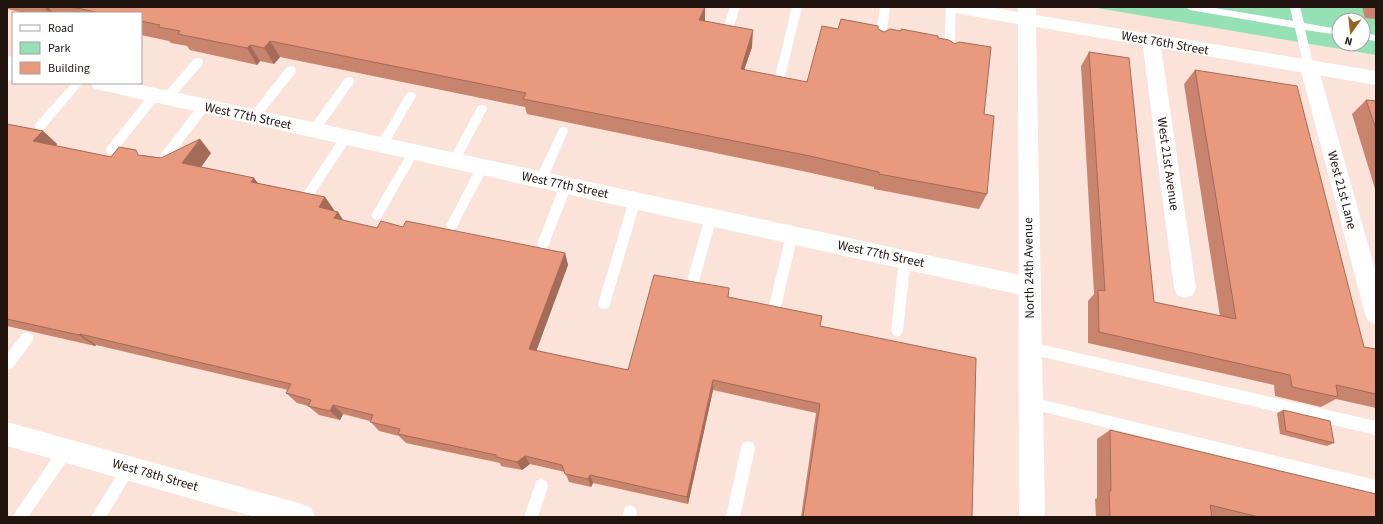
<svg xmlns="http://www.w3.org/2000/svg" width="1383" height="524" font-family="'Source Sans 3',sans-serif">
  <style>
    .green { fill: #96e0b6; fill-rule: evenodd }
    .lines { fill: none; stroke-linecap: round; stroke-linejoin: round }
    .service { fill: #fff; fill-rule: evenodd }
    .minor { fill: #fff; fill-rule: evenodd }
    .tertiary { fill: #fff; fill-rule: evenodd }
    .wall { fill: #c8846c }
    .shaded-wall { fill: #a36b58 }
    .building { fill: #e9997d; stroke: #a36b58 }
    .labels { text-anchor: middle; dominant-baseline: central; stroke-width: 3; stroke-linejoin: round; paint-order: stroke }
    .street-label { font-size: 13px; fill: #22140f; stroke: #fff }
  </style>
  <rect width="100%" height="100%" fill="#fbe3da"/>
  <path class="green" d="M1091,7H1376V55ZM1339,20H1363V44H1339Z"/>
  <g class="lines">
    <path class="service" d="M730,7H740L732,32L727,35L722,32Z
      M792,7H802L783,85L782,88H774L773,85Z
      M880,7H890L885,44L880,47L875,44Z
      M946,7H956L954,55L949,59L944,55Z
      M1185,7H1209L1293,21L1290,7H1300L1304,23L1339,29V35L1305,30L1314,67L1313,70H1305L1304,67L1295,28L1190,10Z
      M1363,33L1376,35V41L1363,39Z
      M198,58L202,59L203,62L202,65L171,101H163L162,98L163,95L194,59Z
      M291,66L295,67L296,70L295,73L258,120H250L249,117L250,114L287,67Z
      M13,68V78L7,82V72Z
      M349,77L353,78L354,81L353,84L318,133H310L309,130L310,127L345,78Z
      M72,83H83L44,129H36L35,126L36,123Z
      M155,91L159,92L160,95L159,98L115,153L111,154L107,153L106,150L107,147L151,92Z
      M411,92L415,93L416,96L386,148L382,149L378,148L377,145L378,142L407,93Z
      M204,102L208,103L209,106L208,109L169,160L165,161L161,160L160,157L161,154L200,103Z
      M482,105L486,106L487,109L458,164L454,165L450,164L448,161L450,158L478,106Z
      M563,127L567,128L568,131L547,180L545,183L541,184L537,183L535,180L558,131L559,128Z
      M346,133L350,134L351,137L350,140L310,201L306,203L302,201L300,198L302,195L342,134Z
      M414,148L418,149L419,152L381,218L377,220L373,218L371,215L373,212L410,149Z
      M482,163L486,164L488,167L456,228L452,230L448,228L446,225L448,222L478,164Z
      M566,181L570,182L572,185L549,244L547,247L543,249L539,247L537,244L560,185L562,182Z
      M635,195L639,197L641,200L610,304L608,308L604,309L600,308L598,304L629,200L631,197Z
      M711,212L715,214L717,217L699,281L697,285L693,286L689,285L687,281L705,217L707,214Z
      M792,230L796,232L798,235L781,306L779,310L775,311L771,310L769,306L786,235L788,232Z
      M905,255L909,256L911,260L903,331L901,335L897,337L893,335L891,331L899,260L901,256Z
      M27,332L32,334L33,338L32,342L12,368L7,370V354L22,334Z
      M1030,342L1376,421V435L1030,354L1025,352L1024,348L1025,344Z
      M1031,397L1376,480V494L1031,409L1026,407L1024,403L1026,399Z
      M748,441L753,443L755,448L740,517H726L741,448L743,443Z
      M66,443L71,445L73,450L71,455L28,517H12L61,445Z
      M129,461L134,463L136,468L106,517H91L124,463Z
      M541,479L546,481L548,486L538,517H524L536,481Z
      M630,505L635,507L637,512L636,517H622L625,507Z"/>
    <path class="minor" d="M1151,34L1157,36L1160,40L1196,288L1193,295L1185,298L1177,295L1174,288L1142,40L1145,36Z
      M7,56L13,57V71L7,70Z
      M1309,60L1316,62L1318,67L1376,273V324L1368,321L1365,314L1300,67L1302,62Z
      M91,83H132L1029,277L1037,280L1040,287L1037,294L1029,297L100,90L93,88Z
      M7,422L302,504L311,508L315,517H255L7,446Z"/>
    <path class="tertiary" d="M946,7H990L1018,12V7H1036V15L1376,71V85L1036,27L1045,517H1019L1018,24L955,13L949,11Z"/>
  </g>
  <path class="wall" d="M7,7H705V21L752,47L744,70L807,82L838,29H878L884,32L938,38L984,114L987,194L979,209L874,189V187L807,172L527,114L525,107L280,57L274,64L260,61L257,65L190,50L187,46L171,43L169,41L141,35V13H25L7,9Z
    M1362,7H1376V19L1365,18Z
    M1089,52L1154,302L1220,316L1184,84L1195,70L1364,347L1376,349V408L1336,399L1321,407L1275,396L1274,385L1088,343V301L1094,294L1081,66Z
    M1366,100L1376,101V192L1352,114Z
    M7,124L43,131L57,144L56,146L111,157L141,155L161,158L211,153L201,167L254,178L257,183L325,197L334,210L333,211L338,212L343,220L377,228L403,227L565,253L568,265L536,351L628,370L729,297L820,326L972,517H801L816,413L713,390L688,504L593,483L591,487L569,482L565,472L530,464L522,470L501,466L500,463L406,443L399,436L379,431L370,421L343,414L340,420L319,415L308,406L297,403L286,393L288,390L96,345L95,346L7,326Z
    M1283,410L1334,443L1327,446L1280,434L1277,413Z
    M1110,430L1376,517H1096L1095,499L1097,498V439Z"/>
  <path class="shaded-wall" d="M44,7H48L53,13H49Z
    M705,7V21L699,20Z
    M753,30L752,47L739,85L741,69Z
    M270,41L280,57L274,64L264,48Z
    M250,45L260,61L257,65L247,48Z
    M43,131L57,144L48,155L33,141Z
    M200,139L211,153L194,177L182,163Z
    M254,178L264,191L251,182Z
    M325,197L334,210L328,219L319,207Z
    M338,212L346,225L334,218Z
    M565,253L568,265L533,360L529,349Z
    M80,334L96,345L95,346L79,335Z
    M713,380V390L688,504L687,497Z
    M333,405L343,414L340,420L330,411Z
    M525,456L530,464L522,470L517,462Z
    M590,475L593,483L591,487L588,479Z"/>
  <path class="building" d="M72,7H705L699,20L753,30L741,69L807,82L822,26L838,29L841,19L878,26V29L884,32L890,29L901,31V29L938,36V38L949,40L955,44L959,42L991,47L984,114L994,116L987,194L879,174V172L810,156L523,99L526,93L270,41L264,48L250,45L247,48L178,34L180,31L158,27L160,25L141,21V13H100Z
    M1089,52L1129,58L1154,302L1236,319L1195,70L1297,86L1364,347L1376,349V394L1336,385L1338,397L1292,387L1290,375L1099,332L1098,290L1105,291Z
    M1366,100L1376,101V129Z
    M7,124L43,131L33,141L111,157L119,147L136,150L138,155L161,158L200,139L182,163L254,178L251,182L325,197L319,207L338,212L334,218L377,228L381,221L403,227L406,221L565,253L529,349L628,370L654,275L729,288L728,297L822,316L820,326L976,358L972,517H803L820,404L713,380L687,497L590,475L588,479L565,474L562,465L525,456L517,462L496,457V455L398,434L400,429L370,422L373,415L333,405L330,411L308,406L311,400L286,393L291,384L80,334L79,335L7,319Z
    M1283,410L1330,421L1334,443L1286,431Z
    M1110,430L1376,494V517H1259L1210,505L1212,517H1110L1109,491H1111Z"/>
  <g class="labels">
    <g class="street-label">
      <text transform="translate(1165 43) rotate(10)">West 76th Street</text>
      <text transform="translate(248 116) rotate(12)">West 77th Street</text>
      <text transform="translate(1168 164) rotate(82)">West 21st Avenue</text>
      <text transform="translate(565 185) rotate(12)">West 77th Street</text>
      <text transform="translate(1342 190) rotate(75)">West 21st Lane</text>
      <text transform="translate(881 254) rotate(12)">West 77th Street</text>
      <text transform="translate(1029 268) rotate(-91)">North 24th Avenue</text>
      <text transform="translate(155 475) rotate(16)">West 78th Street</text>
    </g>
  </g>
  <rect width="1383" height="524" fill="none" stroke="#22140f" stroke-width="16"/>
  <rect x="12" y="12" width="130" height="72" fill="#ffffff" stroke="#a7a19f"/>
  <rect x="20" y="25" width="20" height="6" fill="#ffffff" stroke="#a7a19f"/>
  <text x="48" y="32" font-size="12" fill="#22140f">Road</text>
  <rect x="20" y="42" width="20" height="12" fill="#96e0b6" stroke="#a7a19f"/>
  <text x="48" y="52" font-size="12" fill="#22140f">Park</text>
  <rect x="20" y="62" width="20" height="12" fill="#e9997d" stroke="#a7a19f"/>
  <text x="48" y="72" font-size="12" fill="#22140f">Building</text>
  <g transform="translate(1351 32) rotate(195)"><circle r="19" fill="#ffffff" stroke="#a7a19f"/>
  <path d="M0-3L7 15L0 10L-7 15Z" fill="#9b5f21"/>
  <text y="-6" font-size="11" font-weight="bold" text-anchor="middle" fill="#22140f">N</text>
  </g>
</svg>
